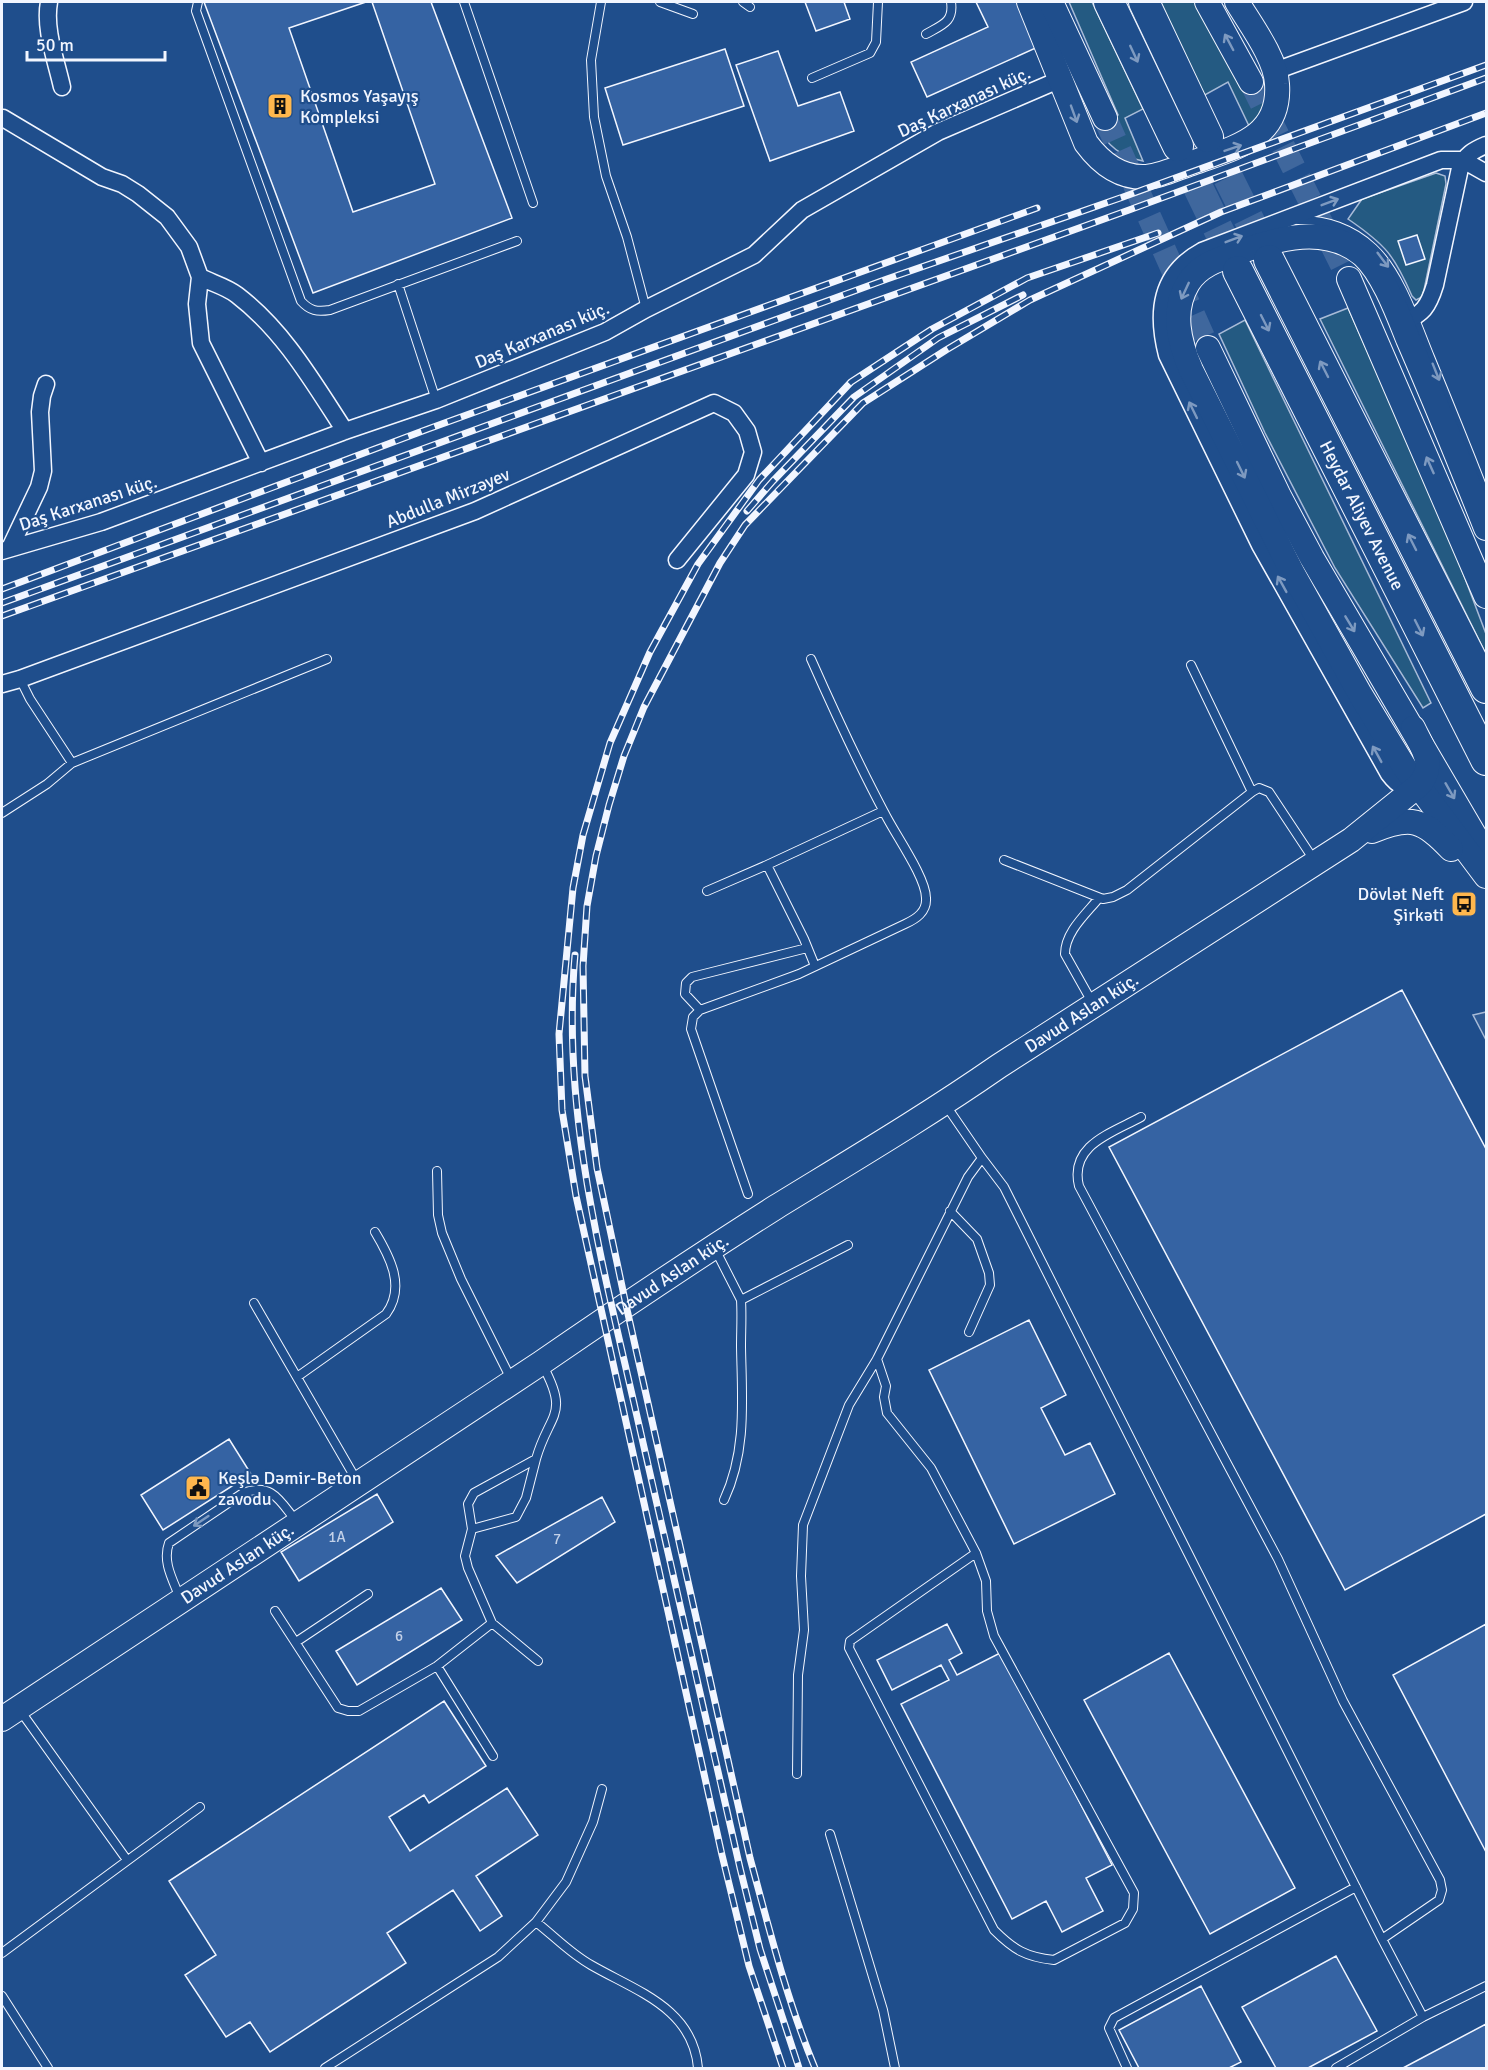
<svg xmlns="http://www.w3.org/2000/svg" width="1488" height="2070" font-family="Signika,sans-serif">
  <style>
    .green { fill: #245a82; stroke: #a8bbd7; stroke-width: 1.5 }
    .parking { fill: #305b95; stroke: #a8bbd7; stroke-width: 1.5 }
    .building { fill: #3563a3; stroke: #f2f6ff; stroke-width: 1.5 }
    .lines { fill: none; stroke-linecap: round; stroke-linejoin: round }
    .secondary-tunnel { stroke: #3f679d; stroke-width: 24; stroke-dasharray: 24 12; stroke-linecap: butt }
    .highway-tunnel { stroke: #3f679d; stroke-width: 30; stroke-dasharray: 30 15; stroke-linecap: butt }
    .lane-casing { stroke: #f2f6ff; stroke-width: 10 }
    .street-casing { stroke: #f2f6ff; stroke-width: 19 }
    .secondary-casing { stroke: #f2f6ff; stroke-width: 26 }
    .highway-casing { stroke: #f2f6ff; stroke-width: 32 }
    .lane { stroke: #1f4e8c; stroke-width: 8 }
    .street { stroke: #1f4e8c; stroke-width: 16 }
    .secondary { stroke: #1f4e8c; stroke-width: 24 }
    .highway { stroke: #1f4e8c; stroke-width: 30 }
    .rail-casing { stroke: #f2f6ff; stroke-width: 7 }
    .rail { stroke: #1f4e8c; stroke-width: 4.5; stroke-dasharray: 14; stroke-linecap: butt }
    .oneway { stroke: #7e9ac0 }
    .labels { text-anchor: middle; dominant-baseline: central; stroke-width: 4.5; stroke-linejoin: round; paint-order: stroke }
    .number-label { font-size: 15px; fill: #c3d1e8 }
    .poi-label { font-size: 18px; fill: #f2f6ff; stroke: #1f4e8c; text-anchor: start }
    .street-label { font-size: 18px; fill: #f2f6ff; stroke: #1f4e8c }
  </style>
  <rect width="100%" height="100%" fill="#1f4e8c"/>
  <path class="green" d="M1069,2H1092L1143,109L1125,118L1143,161C1121,157 1106,145 1097,125L1118,115Z
    M1159,2H1197L1244,89L1267,80V104L1250,128L1228,82L1203,96Z
    M1436,173L1445,176L1446,184L1424,290L1422,297L1416,300L1412,296C1394,255 1386,245 1348,219L1362,199Z
    M1348,308L1421,471L1452,544L1486,634V654L1320,319Z
    M1245,320L1431,703L1423,708L1335,568L1265,433L1219,334Z"/>
  <path class="parking" d="M1486,1012V1040L1473,1015Z"/>
  <path class="building" d="M204,2H366L289,28L353,212L435,184L372,2H431L512,218L313,293Z
    M805,2H844L850,19L816,31Z
    M976,2H1017L1038,47L927,97L911,62L988,27Z
    M725,49L744,106L623,145L605,88Z
    M778,51L798,106L840,92L854,131L770,161L736,65Z
    M1417,235L1425,259L1406,265L1398,241Z
    M1402,990L1486,1149V1514L1345,1590L1109,1147Z
    M1029,1320L1066,1395L1041,1408L1065,1455L1090,1443L1115,1494L1014,1544L929,1370Z
    M229,1439L251,1474L163,1530L141,1495Z
    M377,1494L393,1522L299,1581L281,1552Z
    M602,1497L615,1522L517,1583L496,1556Z
    M441,1588L462,1620L357,1685L336,1651Z
    M947,1624L962,1653L949,1660L957,1675L1002,1652L1112,1865L1086,1878L1103,1911L1062,1932L1046,1901L1012,1919L901,1704L949,1680L941,1665L892,1690L877,1660Z
    M1486,1624V1852L1393,1675Z
    M1169,1653L1295,1888L1210,1934L1084,1700Z
    M444,1701L486,1766L429,1803L424,1795L389,1817L410,1851L507,1788L538,1835L476,1876L502,1916L480,1931L453,1890L387,1933L406,1963L270,2052L250,2022L226,2037L185,1975L216,1955L169,1881Z
    M1336,1956L1377,2031L1308,2068H1276L1242,2007Z
    M1201,1986L1241,2062L1229,2068H1139L1119,2030Z
    M1486,2024V2068H1403Z"/>
  <g class="lines">
    <path class="secondary-tunnel" d="M1251,82L1349,279
      M1105,118L1208,348"/>
    <path class="highway-tunnel" d="M1208,137L1269,260
      M1178,146L1238,270"/>
    <g class="lane-casing">
      <path id="lane" d="M198,2L196,11L301,301C310,311 317,312 330,310L517,241
        M464,2L533,203
        M601,2L591,60L594,117L606,176L627,237L646,309
        M660,2L693,14
        M743,2L750,7
        M926,34C942,25 954,22 951,2
        M812,78L870,53L876,42L878,2
        M1298,220C1325,219 1353,229 1373,248C1400,273 1416,323 1430,357C1449,403 1468,450 1486,496
        M398,284L436,400
        M1191,665L1252,792
        M20,679L30,699L72,763L327,659
        M2,813L47,784L72,763
        M1004,860L1103,899L1113,897L1127,890L1252,792L1259,788L1269,792L1314,860
        M767,865L883,811
        M707,891L767,865L804,939L815,966
        M1092,1002L1065,954C1065,932 1086,914 1099,898
        M700,1010L685,994L686,983L692,977L807,948
        M1141,1117C1112,1133 1069,1145 1079,1186L1278,1559L1343,1701L1440,1880L1442,1890L1439,1900L1382,1939
        M982,1158L1004,1187L1382,1939L1423,2017L1336,2068
        M437,1171L438,1215L442,1233L461,1279L512,1381
        M748,1194L691,1029L693,1017L700,1010L799,974L905,924C916,919 927,912 926,898C926,877 894,833 884,812C858,763 834,711 811,659
        M950,1211L977,1239L989,1273L990,1285L969,1332
        M715,1249L741,1300
        M254,1303L357,1481
        M877,1359L886,1386L884,1397L887,1413L931,1468L976,1553L986,1581L987,1611L994,1636L1134,1893L1133,1909L1125,1923L1054,1960C1026,1957 1014,1950 994,1930L849,1648L850,1641L976,1553
        M297,1377L386,1314C406,1287 390,1257 375,1232
        M724,1500C747,1451 742,1399 741,1347C741,1331 742,1316 741,1300L848,1245
        M472,1529L516,1517L526,1498L536,1459
        M180,1598C173,1580 162,1562 169,1543L243,1493C272,1482 280,1501 296,1521
        M275,1611L338,1708L348,1711H359L437,1666L492,1623
        M296,1642L368,1594
        M538,1661L492,1623L468,1568L465,1556L472,1529L468,1504L474,1493L536,1459C549,1413 570,1416 543,1366
        M437,1666L493,1756
        M19,1709L127,1860
        M797,1774L798,1675L804,1630L801,1576L803,1525L849,1405L877,1359L968,1177L982,1158L945,1104
        M830,1834L883,2010L895,2068
        M536,1922C554,1936 571,1954 591,1965C636,1991 693,2008 698,2068
        M2,1953L200,1807
        M2,1996L48,2068
        M1423,2017L1486,1986
        M325,2068L498,1957L536,1922L566,1882L593,1822L602,1789
        M1127,2068L1109,2028L1114,2018L1356,1887"/>
    </g>
    <g class="street-casing">
      <path id="street" d="M49,2C44,29 56,60 62,87
        M1275,71L1464,2
        M3,118L102,177L122,184L138,194L167,217L189,247L200,277C212,283 227,287 237,295C284,331 313,382 345,431
        M200,277L197,304L201,343L261,463
        M1402,324C1423,313 1428,308 1435,285L1460,168C1465,155 1474,150 1486,145
        M10,548L39,487L43,471L40,412L42,396L46,384
        M2,551L101,522L345,431L436,400L605,332L646,309L754,255L802,210L938,132L1061,79
        M2,684L20,679L475,511L714,403L734,413L747,431L753,452L746,475L677,560
        M1418,786C1404,789 1398,786 1389,774L1260,545L1167,355C1156,312 1160,274 1202,251L1441,160H1463L1486,173"/>
    </g>
    <g class="secondary-casing">
      <g id="secondary">
        <path d="M1029,2L1086,143C1100,162 1118,177 1143,177C1159,177 1176,168 1192,163C1233,148 1281,139 1277,84C1276,58 1250,24 1237,2"/>
        <path d="M1051,2L1105,118"/>
        <path d="M1207,2L1251,82"/>
        <path d="M1349,279L1486,596"/>
        <path d="M1208,348L1279,496L1312,558L1486,855"/>
        <path d="M1486,528C1461,465 1435,401 1408,339C1398,314 1383,273 1363,255C1326,224 1278,238 1237,253C1219,259 1199,265 1188,283C1171,311 1179,342 1191,370L1292,572L1360,694L1405,768L1486,876"/>
        <path d="M1372,831C1411,815 1423,819 1451,849"/>
        <path id="s1" d="M2,1719L541,1363C618,1310 697,1257 776,1207C851,1161 927,1116 999,1066L1351,840L1418,786C1437,766 1423,749 1413,728"/>
      </g>
    </g>
    <g class="highway-casing">
      <g id="highway">
        <path d="M1109,2L1178,146"/>
        <path d="M1144,2L1208,137"/>
        <path d="M1269,260L1486,688"/>
        <path id="s2" d="M1238,271L1486,760"/>
      </g>
    </g>
    <use href="#lane" class="lane"/>
    <use href="#street" class="street"/>
    <use href="#secondary" class="secondary"/>
    <use href="#highway" class="highway"/>
    <g class="rail-casing">
      <path id="rail" d="M747,511L773,481L854,397L938,338L1023,295
        M2,589L428,429L1037,208
        M2,603L887,279L1123,197L1486,65
        M2,616L1129,210L1486,78
        M575,955C561,1111 602,1262 636,1412C671,1564 705,1716 740,1868L760,1949L799,2068
        M783,2068L749,1966L722,1855L576,1196L562,1110L559,1034L573,888L583,835L610,743L650,652L698,564L759,480L851,382L932,329L1027,278L1158,233
        M815,2068C787,2001 769,1928 750,1858L626,1305L597,1168L585,1076L583,966L587,906L596,856L609,805L624,756L644,707L720,563L745,525L863,403L946,350L1030,300L1221,212L1486,113"/>
    </g>
    <use href="#rail" class="rail"/>
  </g>
  <defs><path id="oneway-shaft" d="M-6 0H5M1.5-3L5.5 0L1.5 3" fill="none" stroke-width="1.6" stroke-linecap="round" stroke-linejoin="round" transform="scale(1.5)"/></defs>
  <g class="oneway">
    <use href="#oneway-shaft" transform="translate(1229 42) rotate(-118)"/>
    <use href="#oneway-shaft" transform="translate(1134 54) rotate(65)"/>
    <use href="#oneway-shaft" transform="translate(1074 114) rotate(70)"/>
    <use href="#oneway-shaft" transform="translate(1233 148) rotate(-19)"/>
    <use href="#oneway-shaft" transform="translate(1330 202) rotate(-21)"/>
    <use href="#oneway-shaft" transform="translate(1234 239) rotate(-21)"/>
    <use href="#oneway-shaft" transform="translate(1383 260) rotate(53)"/>
    <use href="#oneway-shaft" transform="translate(1185 291) rotate(115)"/>
    <use href="#oneway-shaft" transform="translate(1265 323) rotate(63)"/>
    <use href="#oneway-shaft" transform="translate(1324 369) rotate(-117)"/>
    <use href="#oneway-shaft" transform="translate(1436 372) rotate(68)"/>
    <use href="#oneway-shaft" transform="translate(1193 410) rotate(-116)"/>
    <use href="#oneway-shaft" transform="translate(1430 465) rotate(-114)"/>
    <use href="#oneway-shaft" transform="translate(1241 470) rotate(64)"/>
    <use href="#oneway-shaft" transform="translate(1412 542) rotate(-117)"/>
    <use href="#oneway-shaft" transform="translate(1282 584) rotate(-119)"/>
    <use href="#oneway-shaft" transform="translate(1350 624) rotate(59)"/>
    <use href="#oneway-shaft" transform="translate(1419 628) rotate(63)"/>
    <use href="#oneway-shaft" transform="translate(1377 754) rotate(-119)"/>
    <use href="#oneway-shaft" transform="translate(1450 791) rotate(60)"/>
    <use href="#oneway-shaft" transform="translate(201 1521) rotate(146)"/>
  </g>
  <defs>
    <g id="building-square" transform="scale(1.35)"><rect x="-9" y="-9" width="18" height="18" rx="4" fill="#ffb74d" stroke="#1f4e8c"/><path d="M-4-6H4V6H1V3H-1V6H-4ZM-2.5-4.3h1.7v1.8h-1.7ZM.8-4.3h1.7v1.8H.8ZM-2.5-1h1.7V.8h-1.7ZM.8-1h1.7V.8H.8Z" fill="#111"/></g>
    <g id="bus-square" transform="scale(1.35)"><rect x="-9" y="-9" width="18" height="18" rx="4" fill="#ffb74d" stroke="#1f4e8c"/><path d="M-5-6H5V4H4V6H2V4H-2V6H-4V4H-5ZM-3.5-4V0h7V-4ZM-3.5 1.2v1.5H-2V1.2ZM2 1.2v1.5H3.5V1.2Z" fill="#111"/></g>
    <g id="civic-square" transform="scale(1.35)"><rect x="-9" y="-9" width="18" height="18" rx="4" fill="#ffb74d" stroke="#1f4e8c"/><path d="M-.6-6.5H3V-4.5H.6V-3L4-1V1h2V6H-6V1h2V-1L-.6-3ZM-1.2 2.5V6h2.4V2.5Z" fill="#111"/></g>
  </defs>
  <g fill-rule="evenodd">
    <use href="#building-square" x="280" y="106"/>
    <use href="#bus-square" x="1464" y="904"/>
    <use href="#civic-square" x="198" y="1488"/>
  </g>
  <g class="labels">
    <g class="number-label">
      <text x="337" y="1537">1A</text>
      <text x="557" y="1539">7</text>
      <text x="399" y="1636">6</text>
    </g>
    <g class="poi-label">
      <text x="300" y="96">Kosmos Yaşayış<tspan x="300" dy="21">Kompleksi</tspan></text>
      <text x="1444" y="894" text-anchor="end">Dövlət Neft<tspan x="1444" dy="21">Şirkəti</tspan></text>
      <text x="218" y="1478">Keşlə Dəmir-Beton<tspan x="218" dy="21">zavodu</tspan></text>
    </g>
    <g class="street-label">
      <text transform="translate(964 102) rotate(-25)">Daş Karxanası küç.</text>
      <text transform="translate(542 335) rotate(-23)">Daş Karxanası küç.</text>
      <text transform="translate(448 498) rotate(-22)">Abdulla Mirzəyev</text>
      <text transform="translate(88 503) rotate(-18)">Daş Karxanası küç.</text>
      <text stroke="none"><textPath href="#s2" startOffset="274">Heydar Aliyev Avenue</textPath></text>
      <text stroke="none"><textPath href="#s1" startOffset="1290">Davud Aslan küç.</textPath></text>
      <text stroke="none"><textPath href="#s1" startOffset="804">Davud Aslan küç.</textPath></text>
      <text stroke="none"><textPath href="#s1" startOffset="282">Davud Aslan küç.</textPath></text>
    </g>
  </g>
  <rect width="1488" height="2070" fill="none" stroke="#f2f6ff" stroke-width="6"/>
  <path d="M27 51v9h138v-9" fill="none" stroke="#f2f6ff" stroke-width="3"/>
  <text x="36" y="51" font-size="18" fill="#f2f6ff" stroke="#1f4e8c" stroke-width="4.5" paint-order="stroke">50 m</text>
</svg>
